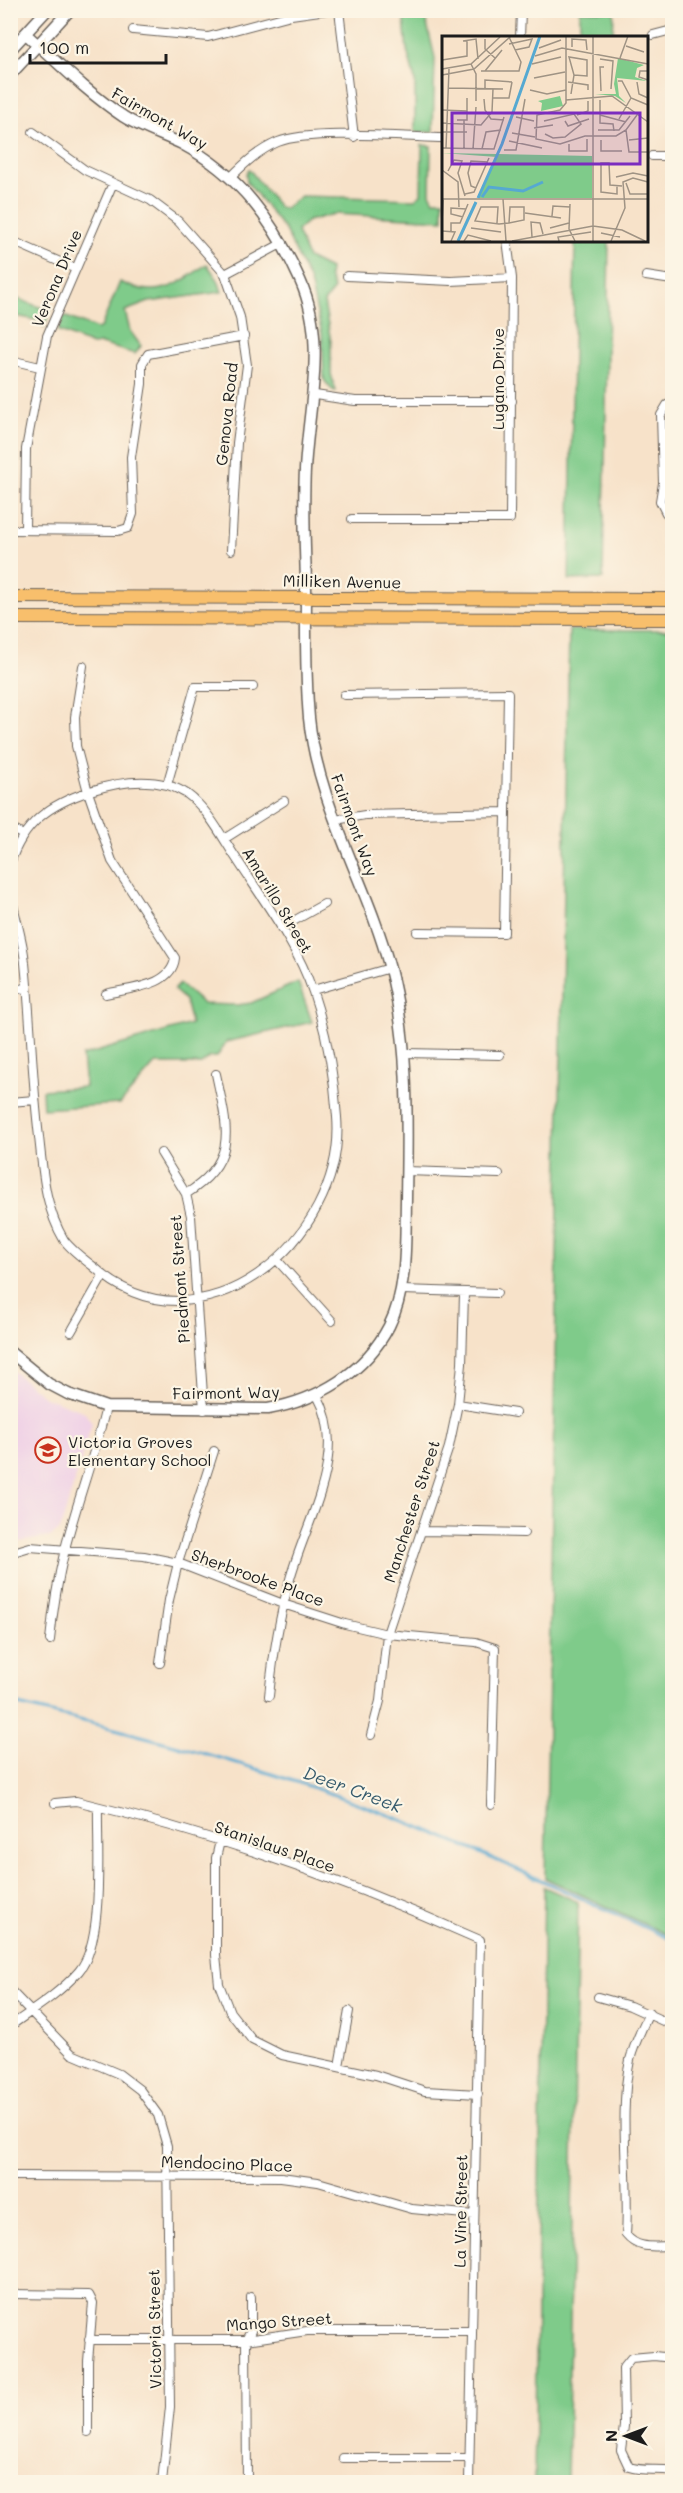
<svg xmlns="http://www.w3.org/2000/svg" width="683" height="2493" font-family="Mali,sans-serif">
  <style>
    .built { fill: #efd0e6 }
    .green { fill: #7fcb8a; stroke: #4e7453; stroke-width: 1.5 }
    .lines { fill: none; stroke-linecap: round; stroke-linejoin: round }
    .stream { stroke: #56a9d1; stroke-width: 3 }
    .minor-casing { stroke: #696159; stroke-width: 10 }
    .tertiary-casing { stroke: #696159; stroke-width: 13 }
    .primary-casing { stroke: #696159; stroke-width: 14 }
    .minor { stroke: #fff; stroke-width: 8 }
    .tertiary { stroke: #fff; stroke-width: 10 }
    .primary { stroke: #f8bf6c; stroke-width: 12 }
    .labels { text-anchor: middle; dominant-baseline: central; stroke-width: 4.5; stroke-linejoin: round; paint-order: stroke }
    .street-label { font-size: 16px; fill: #1c1c1c; stroke: #fcf5e5 }
    .poi-label { font-size: 16px; fill: #1c1c1c; stroke: #fcf5e5; text-anchor: start }
    .water-label { font-size: 18px; font-style: italic; fill: #365b6d; stroke: #fcf5e5 }
    .inset-river { fill: none; stroke: #56a9d1; stroke-width: 3 }
    .inset-road { fill: none; stroke: #9f9384; stroke-width: 1.5 }
    .view { fill: #7b2cbf; fill-opacity: 0.15; stroke: #7b2cbf; stroke-width: 3 }
    .inset-edge { fill: none; stroke: #1c1c1c; stroke-width: 3 }
  </style>
  <rect width="100%" height="100%" fill="#fcf5e5"/>
  <filter id="ink" filterUnits="userSpaceOnUse"><feTurbulence type="fractalNoise" baseFrequency=".0167" numOctaves="2"/><feDisplacementMap in="SourceGraphic" scale="12" xChannelSelector="R" yChannelSelector="G"/><feConvolveMatrix kernelMatrix="1 2 1 2 8 2 1 2 1" color-interpolation-filters="sRGB"/></filter>
  <filter id="wash" filterUnits="userSpaceOnUse"><feTurbulence type="fractalNoise" baseFrequency=".008" numOctaves="4" result="noise"/><feDisplacementMap in="SourceGraphic" scale="24" xChannelSelector="R" yChannelSelector="G"/><feGaussianBlur stdDeviation="1.35" result="paint"/><feColorMatrix in="noise" values="0 0 0 0 0 0 0 0 0 0 0 0 0 0 0 0 0 1.4 0 .05"/><feComposite in="paint" operator="in"/></filter>
  <g filter="url(#wash)">
    <rect width="100%" height="100%" fill="#f7e2c9"/>
    <path class="built" d="M10,1369L45,1397L85,1412L92,1423L60,1530L50,1537L11,1543Z"/>
    <path class="green" d="M403,11H426V20L435,58L433,132H415V80L407,50Z
      M580,11H614L613,37H580Z
      M422,145L431,146L430,193L434,200H443V220L334,214L308,221L297,231L308,258L330,269L329,277L334,289L324,302L331,342V374L336,391L332,390L324,380L322,334L310,282L285,230L247,182L246,174L249,169L279,207L285,208L301,196L415,199L421,194Z
      M575,240H609L603,579L569,580Z
      M207,264L218,280L222,292L149,302L125,311L130,331L141,346L135,354L101,344L92,345L58,331L64,316L97,329L101,327L120,282C158,300 176,286 207,264Z
      M10,296L42,308L51,309L44,327L36,320L11,315Z
      M569,630H672V1937L545,1878Z
      M298,982L312,1022L226,1042L217,1057H210L201,1064H155L120,1104L43,1109L42,1090L85,1087L82,1056L191,1024L185,1000L174,990L180,984L203,1004L237,1005L251,1003Z
      M544,1887L578,1902L567,2482H534Z"/>
    <g class="lines">
      <path class="stream" d="M10,1703C149,1736 287,1773 419,1827C504,1862 588,1901 672,1940"/>
    </g>
  </g>
  <g filter="url(#ink)">
    <g class="lines">
      <g class="minor-casing">
        <path id="minor" d="M339,10L354,137
          M133,30L208,37L291,15L327,10
          M653,35L672,30
          M520,38L521,10
          M33,132L85,170L150,200L178,221L225,274L240,317L247,365L237,443L231,550
          M652,156H672
          M231,177C245,163 259,150 278,142C308,129 407,137 443,138
          M10,240L76,269
          M225,274L283,243
          M347,276L451,281L512,278
          M646,276L672,280
          M10,360L40,367
          M315,395L355,401H512
          M672,403L667,405L661,415L663,483L660,501L666,513L672,515
          M352,519H510L512,278L507,240
          M10,530L118,531L128,528L133,514L131,457L142,384V364L148,354L244,336
          M25,530L26,449L47,336L113,183
          M83,666L75,717L76,746L88,792L112,861L175,958C172,987 129,988 106,994
          M344,695L508,693L504,933L417,932
          M167,785L195,687H253
          M335,820L365,815L506,812
          M10,828L23,835
          M224,839L284,801
          M10,864C23,823 50,804 90,791C121,781 158,775 187,794C208,809 222,837 236,858C263,900 297,944 313,992C326,1031 334,1075 337,1117C347,1240 198,1362 94,1267C84,1259 71,1250 64,1240C45,1208 43,1173 39,1137C32,1079 31,1021 25,963C23,938 14,915 10,890
          M281,928L324,904
          M10,990L27,988
          M313,990L390,968
          M406,1053L500,1055
          M10,1102L35,1100
          M161,1153L186,1194L191,1216L204,1410
          M406,1171L499,1174
          M186,1194C240,1160 227,1127 216,1074
          M277,1260L332,1321
          M402,1290L497,1293
          M71,1332L103,1276
          M458,1404L515,1413
          M423,1531L524,1533
          M10,1553L30,1547L144,1556L178,1563L283,1604L345,1624L387,1634L476,1642L495,1648L491,1805
          M50,1640C53,1609 58,1579 65,1549C77,1501 95,1455 106,1407
          M160,1663L169,1600L178,1563L214,1451
          M269,1696C273,1656 279,1618 290,1579C306,1520 350,1454 317,1395
          M371,1735L380,1701L387,1634L449,1447L458,1404L462,1364L464,1294
          M55,1803L76,1801C214,1834 351,1882 480,1940L469,2482
          M220,1841L216,1858V1955L219,1984L230,2012L252,2040L282,2055L376,2075L425,2091L478,2094
          M10,1990L72,2054L119,2074L140,2090L158,2115L167,2146L170,2407L162,2482
          M598,1997L630,2006L672,2025
          M649,2013C642,2028 634,2044 630,2060C618,2117 630,2177 626,2235C638,2250 654,2246 672,2246
          M10,2026C33,2010 61,1992 79,1971C105,1941 97,1847 98,1807
          M339,2066L349,2011
          M10,2176L281,2177L318,2182L412,2209L474,2215
          M10,2294L89,2295L93,2303L88,2361V2432
          M89,2340H246L307,2331H472
          M672,2358L654,2356L631,2358L623,2368L624,2426L621,2450L629,2467C644,2472 657,2468 672,2471
          M343,2458H469
          M247,2482L246,2340L251,2331V2297"/>
      </g>
      <g class="tertiary-casing">
        <path id="tertiary" d="M10,50L47,10
          M10,75L70,10
          M10,1352L49,1384L68,1394L106,1407L268,1409C318,1400 365,1373 389,1326C408,1289 405,1241 406,1200C407,1122 410,1045 390,969C368,884 318,807 309,718C305,673 306,627 306,582C305,545 303,507 305,470C308,406 328,342 300,280C274,222 240,175 182,144C163,135 142,128 124,117C88,93 58,63 26,34"/>
      </g>
      <g class="primary-casing">
        <path id="primary" d="M10,597L672,599
          M10,618L672,619"/>
      </g>
      <use href="#minor" class="minor"/>
      <use href="#tertiary" class="tertiary"/>
      <use href="#primary" class="primary"/>
    </g>
  </g>
  <defs>
    <g id="school-ring" transform="scale(1.35)"><circle r="9.5" fill="#fcf5e5" stroke="#c8321e" stroke-width="1.5"/><path d="M0-5L7-2L0 1L-7-2ZM-4 1L0 2.5L4 1V4Q0 6-4 4Z" fill="#c8321e"/></g>
  </defs>
  <g fill-rule="evenodd">
    <use href="#school-ring" x="48" y="1450"/>
  </g>
  <g class="labels">
    <g class="street-label">
      <text transform="translate(160 118) rotate(30)">Fairmont Way</text>
      <text transform="translate(56 278) rotate(-67)">Verona Drive</text>
      <text transform="translate(497 379) rotate(-90)">Lugano Drive</text>
      <text transform="translate(226 414) rotate(-84)">Genova Road</text>
      <text transform="translate(342 581) rotate(1)">Milliken Avenue</text>
      <text transform="translate(355 825) rotate(70)">Fairmont Way</text>
      <text transform="translate(278 900) rotate(59)">Amarillo Street</text>
      <text transform="translate(179 1279) rotate(-94)">Piedmont Street</text>
      <text transform="translate(226 1392) rotate(-1)">Fairmont Way</text>
      <text transform="translate(411 1511) rotate(-72)">Manchester Street</text>
      <text transform="translate(258 1577) rotate(20)">Sherbrooke Place</text>
      <text transform="translate(275 1846) rotate(19)">Stanislaus Place</text>
      <text transform="translate(227 2163) rotate(2)">Mendocino Place</text>
      <text transform="translate(460 2211) rotate(-89)">La Vine Street</text>
      <text transform="translate(279 2321) rotate(-4)">Mango Street</text>
      <text transform="translate(154 2329) rotate(-91)">Victoria Street</text>
    </g>
    <g class="poi-label">
      <text x="68" y="1441">Victoria Groves<tspan x="68" dy="18">Elementary School</tspan></text>
    </g>
    <g class="water-label">
      <text transform="translate(353 1789) rotate(20)">Deer Creek</text>
    </g>
  </g>
  <g transform="translate(442 36)">
    <rect width="206" height="206" fill="#f7e2c9"/>
    <path d="M176,22L202,29L195,32L193,41L205,45L175,42L177,60L184,67L173,60L153,58H174L172,48ZM118,60L121,70L99,75L100,67L96,65ZM0,117L150,120V162H36L55,121Z" fill="#7fcb8a"/>
    <path class="inset-river" d="M40,161L47,151L81,155L101,146M36,162L60,108L98,0M16,205L34,166"/>
    <path class="inset-road" d="M124,0V67L118,74L95,79L94,103L118,108L143,100H174L184,94L195,79M151,0V205M43,3V13L53,22M21,5L34,3L36,23M67,8L90,3L87,11L73,14M184,10L202,16M130,11V3L144,4L145,14M97,12L119,4M93,20L120,12L206,28M178,22L186,0M158,23L171,25L169,53M0,24L25,20V4M29,28L34,38V65M90,28L119,21M0,33L29,28L58,1M39,35H77L79,26L67,1M43,35L60,14M206,35H198L197,41L206,44M0,39L32,33L69,0M92,42L123,36M176,45H180L189,62L206,69M126,46L146,49V54M195,46L197,58L206,62M7,52L61,53M43,53V44L70,46M88,54L105,58L124,54M159,55L158,31H162M129,58L132,39L127,21L145,24V40L132,39M51,62H67L70,46M42,63L43,74L49,83L62,84M124,64L170,60L206,86M158,64V87L171,88L172,95M0,74L25,75M135,79L146,75V65M158,79L184,86M74,81L92,85M177,83L189,62M15,84H25V62M22,84V112M102,85L132,78L139,88L123,101L111,102L103,98M123,85L126,90L147,83M0,87L39,89L50,76L51,53M92,92L111,89M156,94H177L188,80M184,94L187,116H206M0,96H25M70,97L93,101M159,104V115H180M187,104L206,102M67,105L100,112M127,108V115H145V103M0,112L52,113L62,81M4,112L7,33M31,113L34,71M40,113L44,96L59,94M62,114H74L83,63M0,134L16,146L17,171M6,135L12,124L20,125L16,137L23,160M174,141L191,137L206,140M184,147L188,158H206M175,150V158L159,156V127H167L168,149L180,150M34,152L29,150L26,137L29,125L46,126M23,158L32,156L47,122M0,163H206M61,163L64,205M128,168L127,193L133,205M83,177L119,182M110,180L111,170L128,171M21,181L9,178V172L24,173M0,187L1,164M55,187L56,171H39L33,185L57,188L67,187L82,184V171H68L67,187M29,192L59,196M108,192L127,187M0,195L13,196L9,205M9,195V187H18L26,168M159,197L178,201M90,201L89,186L98,187L101,198M22,205L26,199L49,205M70,205L151,190L180,194L203,205M117,205L116,201L149,196M169,205L183,172L181,146L191,142L206,146"/>
    <path class="view" d="M10,77H198V128H10Z"/>
    <rect width="206" height="206" class="inset-edge"/>
  </g>
  <rect width="683" height="2493" fill="none" stroke="#fcf5e5" stroke-width="36"/>
  <g transform="translate(626 2436) rotate(270)" stroke="#fcf5e5" stroke-width="4.5" paint-order="stroke">
  <path d="M0-4.5L10 22L0 15L-10 22Z" fill="#1c1c1c"/>
  <text y="-9" font-size="16" font-weight="bold" text-anchor="middle" fill="#1c1c1c">N</text>
  </g>
  <path d="M30 54v9h136v-9" fill="none" stroke="#1c1c1c" stroke-width="3"/>
  <text x="39" y="54" font-size="18" fill="#1c1c1c" stroke="#fcf5e5" stroke-width="4.5" paint-order="stroke">100 m</text>
</svg>
